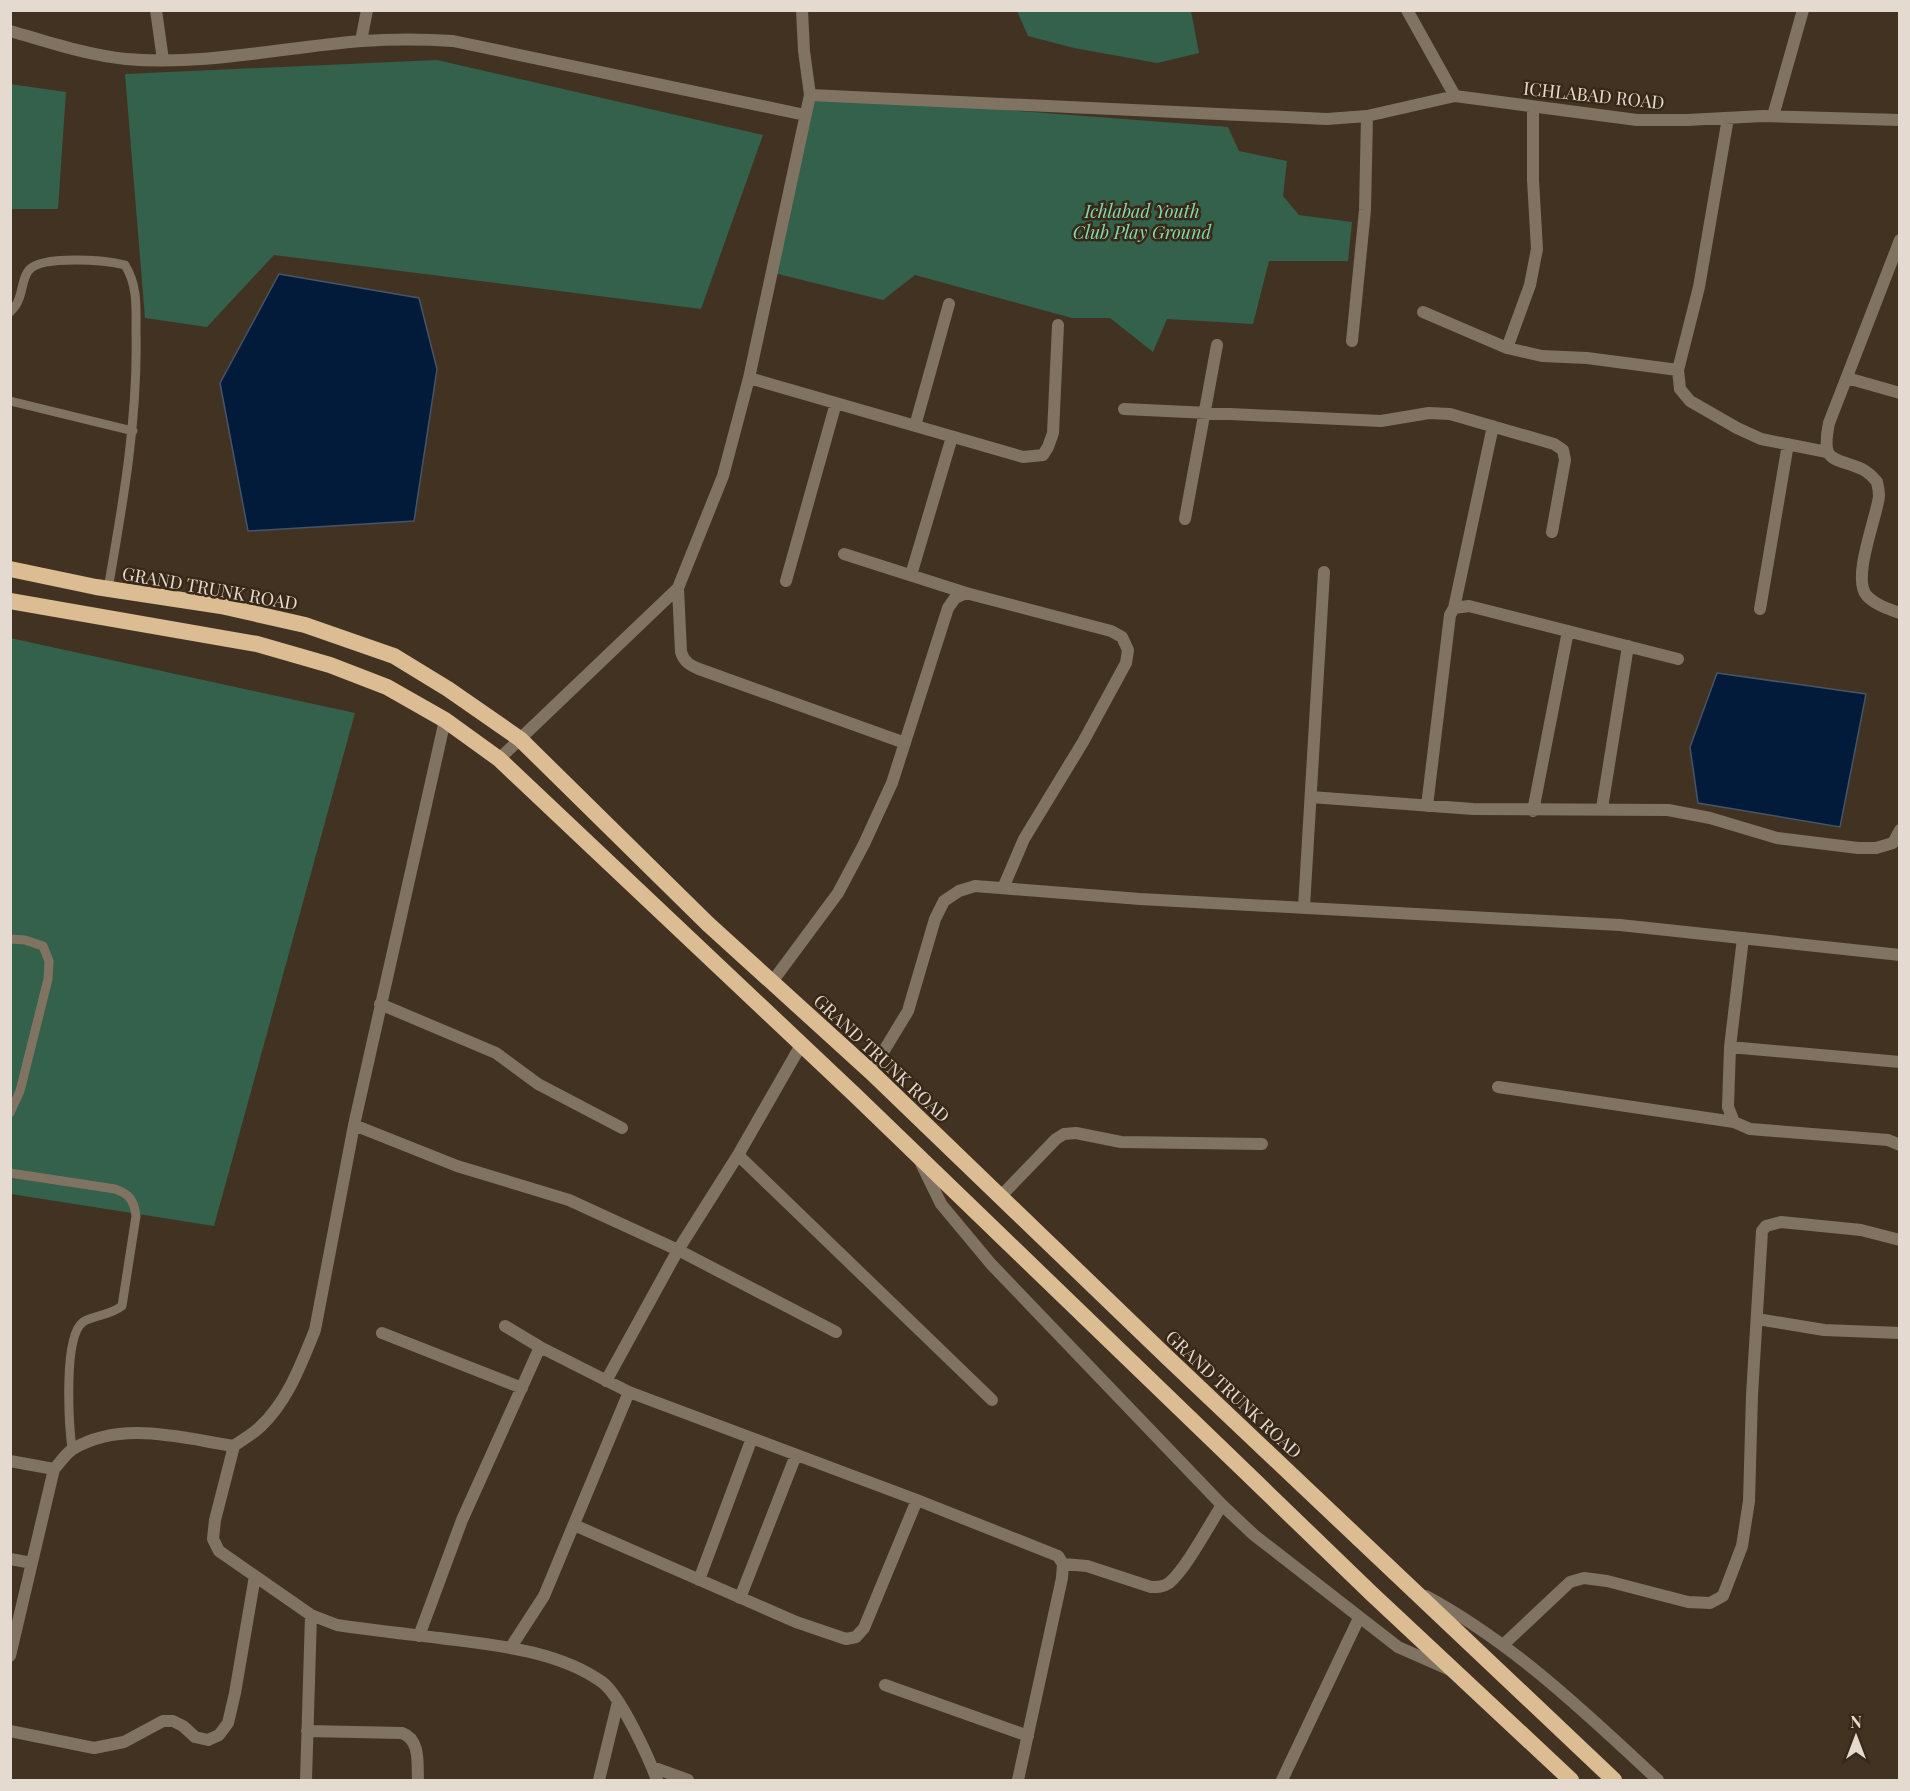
<svg xmlns="http://www.w3.org/2000/svg" width="1910" height="1791" font-family="'Playfair Display',serif">
  <style>
    .green { fill: #33614b }
    .water { fill: #021b3b; stroke: #465468; stroke-width: 1.5 }
    .lines { fill: none; stroke-linecap: round; stroke-linejoin: round }
    .service { stroke: #817361; stroke-width: 9 }
    .minor { stroke: #817361; stroke-width: 12 }
    .tertiary { stroke: #817361; stroke-width: 12 }
    .trunk { stroke: #dbbc93; stroke-width: 16 }
    .labels { text-anchor: middle; dominant-baseline: central; stroke-width: 5; stroke-linejoin: round; paint-order: stroke }
    .street-label { font-size: 18px; fill: #e5dad0; stroke: #372817 }
    .park-label { font-size: 18px; font-style: italic; fill: #85d8af; stroke: #372817 }
  </style>
  <rect width="100%" height="100%" fill="#423221"/>
  <path class="green" d="M1017,11H1191L1199,53L1157,63L1074,48L1028,36Z
    M437,60L763,135L701,309L274,255L207,327L145,318L125,74Z
    M10,84L66,92L58,209H11Z
    M810,95L1228,127L1239,151L1287,161L1283,196L1299,215L1352,222L1348,261H1269L1253,324L1167,319L1153,352L1110,318H1072L915,275L883,300L774,273Z
    M10,638L355,713L214,1226L11,1194Z"/>
  <path class="water" d="M279,274L419,298L437,369L414,521L248,531L220,383Z
    M1717,673L1866,694L1840,827L1698,803L1690,747Z"/>
  <g class="lines">
    <path class="service" d="M10,312C13,309 17,305 18,301C23,291 22,278 29,270C42,255 106,260 125,265C138,286 136,308 136,332C138,419 123,503 108,589
      M10,401L133,431
      M10,939L25,940L43,946L49,961L48,979L20,1091L10,1113
      M10,1173L115,1189C130,1194 134,1201 136,1216L122,1306C109,1316 94,1315 83,1322C63,1337 69,1425 72,1449"/>
    <path class="minor" d="M156,10L163,60
      M802,10L804,51L810,95
      M1407,10L1455,96L1637,120H1687L1763,116L1900,120
      M10,31C49,42 86,55 126,59C205,66 284,47 362,41C393,39 423,39 453,41L805,115
      M361,41L367,10
      M1773,116L1803,10
      M1728,118L1699,287L1678,370L1680,389L1690,401L1737,428L1761,439L1827,452
      M1900,240L1829,423C1821,464 1832,456 1862,469C1868,472 1873,477 1877,482C1878,486 1879,491 1879,496C1877,517 1851,579 1867,596C1876,605 1888,609 1900,613
      M1423,312L1507,348L1542,356L1587,358L1678,370
      M1352,341L1365,210L1367,116
      M1507,348L1530,285L1537,249L1533,180V108
      M749,378L1023,457L1043,455L1048,447L1053,433L1058,325
      M1847,378L1900,393
      M1124,409L1381,421L1429,413L1450,414L1554,444L1563,450L1565,460L1552,532
      M915,426L949,304
      M1185,519L1217,345
      M844,554L966,593
      M911,575L952,437
      M786,581L836,403
      M678,588L681,652C684,662 690,665 699,669L905,743
      M1454,608L1493,426
      M1760,609L1788,444
      M499,759L678,588L723,476L749,378L810,95L1327,119L1367,116L1455,96
      M1311,797L1473,809L1668,810L1710,818L1777,838L1858,848H1876L1893,843L1900,830
      M1427,806L1450,615L1454,608L1469,606L1678,659
      M1602,808L1628,646
      M1533,811L1568,631
      M1304,907L1324,572
      M1743,938L1730,1047L1728,1107L1734,1122L1750,1129L1888,1140L1900,1145
      M772,982L838,893L864,844L892,783L948,608L955,598L966,593L1111,631L1122,637L1128,650L1126,663L1083,742L1024,839L1003,888
      M380,1004L496,1053L538,1084L622,1128
      M1730,1047L1900,1062
      M1498,1087L1734,1122
      M354,1125L457,1166L569,1200L678,1250L836,1332
      M738,1155L992,1400
      M1000,1197L1056,1139L1064,1134L1076,1133L1121,1142L1262,1144
      M1757,1319L1824,1330L1900,1333
      M505,1326L540,1347L629,1392L917,1500L1058,1556L1063,1564L1062,1578L1018,1780
      M382,1333L522,1388
      M606,1381L678,1250L738,1155L801,1045
      M234,1446L215,1520L213,1539L219,1551L311,1615L337,1625C371,1630 406,1634 440,1638C493,1645 557,1650 602,1682C620,1695 649,1758 657,1780
      M10,1461L54,1469
      M574,1525L796,1622L846,1639L856,1637L864,1628L917,1500
      M10,1559L32,1563
      M1063,1564L1087,1566L1151,1587C1158,1587 1163,1587 1169,1583C1186,1569 1209,1525 1222,1505
      M699,1580L752,1438
      M740,1598L796,1455
      M419,1636L462,1520L540,1347
      M1503,1645L1570,1582L1584,1578L1607,1581L1688,1602L1710,1603L1723,1596L1742,1546L1749,1501L1752,1395L1762,1231L1766,1226L1781,1222L1861,1230L1900,1240
      M511,1647L544,1596L629,1392
      M10,1656L54,1469C60,1463 66,1453 73,1449C122,1420 181,1438 234,1446C242,1440 253,1434 260,1427C288,1401 301,1364 315,1330L354,1125L445,720
      M885,1685L1028,1736
      M10,1731L94,1748L124,1742L163,1721H173L183,1726L195,1737L208,1740L219,1735L228,1723L235,1693L255,1576
      M307,1731L402,1733C421,1740 417,1764 418,1780
      M652,1767L688,1780
      M306,1780L311,1615
      M599,1780L618,1702
      M1282,1780L1359,1618"/>
    <path class="tertiary" d="M871,1072L908,1011L935,919L944,901L959,891L975,886L1140,899L1620,925L1900,955
      M921,1163L941,1204L991,1264L1222,1505L1254,1535L1398,1647L1448,1669
      M1426,1596C1513,1643 1586,1713 1658,1780"/>
    <path class="trunk" d="M10,569L96,587L221,606L305,625L394,656L448,689L520,739L708,924L871,1072L1168,1358L1614,1780
      M10,601L257,644L330,665L387,687L445,720L499,759L856,1096L1372,1594L1571,1780"/>
  </g>
  <g class="labels">
    <g class="street-label">
      <text transform="translate(1594 95) rotate(6)">ICHLABAD ROAD</text>
      <text transform="translate(210 588) rotate(10)">GRAND TRUNK ROAD</text>
      <text transform="translate(882 1058) rotate(43)">GRAND TRUNK ROAD</text>
      <text transform="translate(1234 1394) rotate(43)">GRAND TRUNK ROAD</text>
    </g>
    <g class="park-label">
      <text x="1142" y="211">Ichlabad Youth<tspan x="1142" dy="21">Club Play Ground</tspan></text>
    </g>
  </g>
  <rect width="1910" height="1791" fill="none" stroke="#e5dad0" stroke-width="24"/>
  <g transform="translate(1856 1737)" stroke="#372817" stroke-width="4.5" paint-order="stroke">
  <path d="M0-4.5L10 22L0 15L-10 22Z" fill="#e5dad0"/>
  <text y="-9" font-size="16" font-weight="bold" text-anchor="middle" fill="#e5dad0">N</text>
  </g>
</svg>
